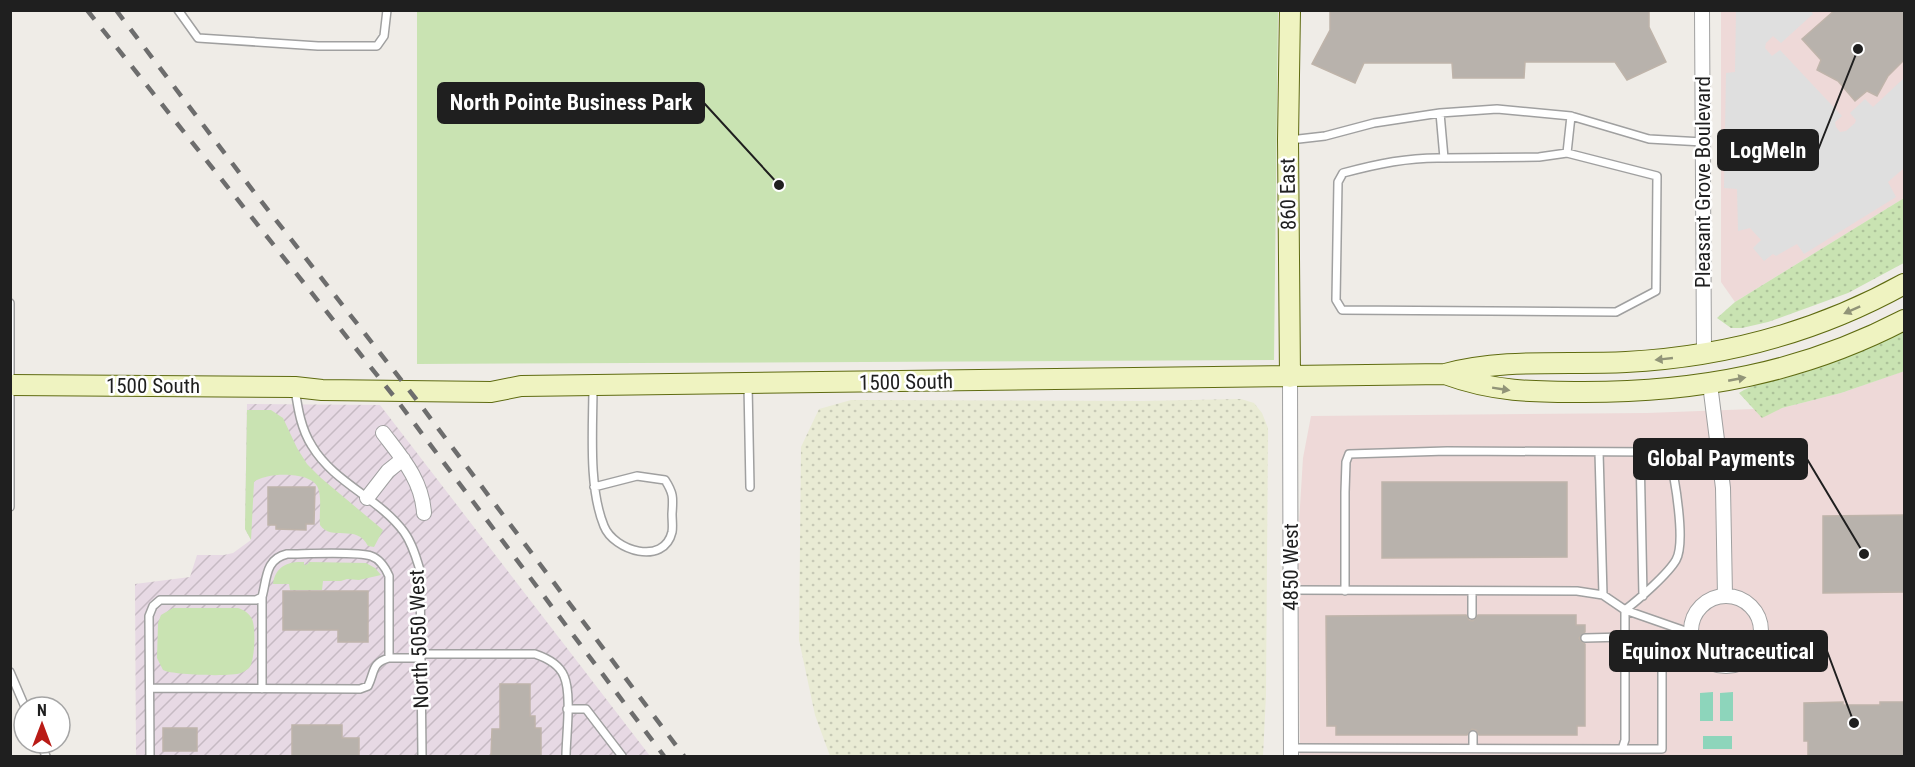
<svg xmlns="http://www.w3.org/2000/svg" width="1915" height="767" font-family="'Roboto Condensed',sans-serif">
  <style>
    .commercial { fill: #eed9d8 }
    .industrial { fill: url(#industrial-furrows) }
    .farmland { fill: url(#farmland-dots) }
    .grass { fill: #c9e3b2 }
    .garden { fill: url(#garden-dots) }
    .pitch { fill: #8dd5bb }
    .parking { fill: #dfdfdf }
    .building { fill: #b8b2ac; stroke: #bfb4aa; stroke-width: 1.5 }
    .lines { fill: none; stroke-linecap: round; stroke-linejoin: round }
    .lane-casing { stroke: #a0a0a0; stroke-width: 10 }
    .street-casing { stroke: #a0a0a0; stroke-width: 16 }
    .secondary-casing { stroke: #5f6b11; stroke-width: 22 }
    .lane { stroke: #fff; stroke-width: 7 }
    .street { stroke: #fff; stroke-width: 14 }
    .secondary { stroke: #eff3c1; stroke-width: 20 }
    .rail { stroke: #6d6d6d; stroke-width: 4.5; stroke-dasharray: 12 12; stroke-linecap: butt }
    .oneway { fill: #919478 }
    .labels { text-anchor: middle; dominant-baseline: central; stroke-width: 5; stroke-linejoin: round; paint-order: stroke }
    .street-label { font-size: 21px; fill: #1f1f1f; stroke: #fff }
    .leader { fill: none; stroke: #1f1f1f; stroke-width: 2 }
    .callout-dot { fill: #1f1f1f; stroke: #fff; stroke-width: 2 }
    .callout { fill: #1f1f1f; stroke: #1f1f1f; stroke-width: 2 }
    .callout-label { font-size: 22px; text-anchor: middle; font-weight: bold; fill: #fff }
  </style>
  <defs>
    <pattern id="industrial-furrows" width="10" height="10" patternUnits="userSpaceOnUse" patternTransform="scale(1.5)"><rect width="10" height="10" fill="#e7d9e4"/><path d="M-1 1l2-2M0 10L10 0M9 11l2-2" fill="none" stroke="#c6bac3"/></pattern>
    <pattern id="farmland-dots" width="8" height="8" patternUnits="userSpaceOnUse" patternTransform="scale(1.5)"><rect width="8" height="8" fill="#e9ebd4"/><path d="M2 2h.1M6 6h.1" fill="none" stroke="#c7c9b6" stroke-width="1.8" stroke-linecap="round"/></pattern>
    <pattern id="garden-dots" width="8" height="8" patternUnits="userSpaceOnUse" patternTransform="scale(1.5)"><rect width="8" height="8" fill="#c9e3b2"/><path d="M2 2h.1M6 6h.1" fill="none" stroke="#acc299" stroke-width="1.8" stroke-linecap="round"/></pattern>
  </defs>
  <rect width="100%" height="100%" fill="#efece7"/>
  <path class="commercial" d="M1721,11H1904V198L1735,302L1721,282Z
    M1904,371V756H1300L1298,539L1303,458L1311,416L1647,413L1782,408L1841,393Z"/>
  <path class="industrial" d="M247,404L380,405L650,756H136L135,584L190,577L197,555H224L233,553L251,540L245,529Z"/>
  <path class="farmland" d="M1241,399L1254,403L1262,413L1268,428L1266,695L1263,756H830L815,715L799,640L801,447L819,409L851,400L1141,401Z"/>
  <path class="grass" d="M417,11H1278L1274,360L417,364Z
    M247,410H271L283,418L297,448L307,464L321,478L383,530L374,547L368,546C357,523 331,542 320,525C319,514 322,498 318,488C312,471 266,472 254,482L251,540L245,529Z
    M298,562H304V565L308,564L309,562L366,563L375,568L381,575L359,580L347,579L341,581H323L322,590H290L289,584H273C275,569 284,563 298,562Z
    M173,608H238C244,610 249,613 252,619C256,627 255,662 249,668C248,669 242,673 241,673C231,677 172,675 163,670L157,658L158,623L161,615Z"/>
  <path class="garden" d="M1904,198V263L1900,265L1848,293L1768,322L1742,328H1731L1717,318L1735,302Z
    M1904,330V371L1902,372L1841,393L1782,408L1762,418L1739,393C1754,383 1774,382 1792,376C1831,365 1869,349 1904,330Z"/>
  <path class="pitch" d="M1713,692V721H1700V693Z
    M1733,692V721H1720V693Z
    M1703,736H1732V749H1703Z"/>
  <path class="parking" d="M1736,11H1811L1813,14L1781,43L1773,36L1766,43L1765,48L1772,56L1780,50L1842,116L1835,122L1836,127L1840,132L1846,131L1855,123L1856,120L1850,113L1865,99L1873,107L1904,78V168L1888,182L1896,197L1804,254L1797,244L1776,256L1773,254L1764,261L1753,248L1761,240L1750,228L1738,231L1737,189L1724,188L1726,73L1735,72Z"/>
  <path class="building" d="M1330,10H1649V27L1666,62L1627,80L1615,62H1525L1524,78H1453L1452,63H1364L1355,83L1312,64L1330,30Z
    M1835,10H1905V59L1888,76L1877,96L1867,91L1855,101L1838,81L1817,70L1821,60L1802,39Z
    M1382,482H1567V557L1382,558Z
    M268,487H315L314,524H306V530L276,529V525H268Z
    M1905,515V592L1823,593V516Z
    M283,591H368V642H338V630H283Z
    M1466,615L1469,620L1473,621L1478,615H1576V625H1585V632L1579,638L1581,641L1585,644V726H1577V735H1479L1476,730L1472,729L1467,735H1336V726H1327L1326,616Z
    M500,684H530V716H535V728H541V756H491L492,729H500Z
    M1843,702V705H1880V702H1905V756H1808V741H1804V703Z
    M292,725H342V738H359V756H292Z
    M163,728H197V751H163Z"/>
  <g class="lines">
    <g class="lane-casing">
      <path id="lane" d="M178,10L198,38L318,46H377L384,36L387,10
        M1440,113L1444,158C1409,157 1377,164 1343,173L1338,182L1336,300L1342,310L1616,312L1656,291L1657,176L1567,153L1571,116
        M1290,140L1325,136L1374,123L1440,113L1497,109L1571,116L1649,139L1703,142
        M1444,158L1539,157L1567,153
        M10,303V507
        M748,385L750,487
        M593,386C593,428 588,487 604,526C614,551 664,566 672,532C673,527 672,520 672,514C673,498 674,494 665,480L637,476L594,487
        M295,389C298,409 301,429 312,446C334,483 379,498 404,532C412,543 416,557 420,570L422,756
        M1599,452L1603,595
        M1640,452L1643,596
        M1291,590L1577,591L1603,595L1625,610L1691,633
        M1472,591V615
        M1585,638L1625,637
        M420,654H535C547,658 559,664 564,676C572,694 566,737 566,756
        M10,672L25,707
        M150,688L360,689L368,686C375,672 371,663 389,658
        M262,689V597
        M567,709H586L622,756
        M1473,735V748
        M40,743L46,756
        M1291,748L1622,749L1625,740V610C1638,600 1668,574 1676,560C1686,543 1675,477 1669,457L1656,452L1447,451L1349,454L1346,462L1345,492V591
        M1622,749H1662V658L1654,651L1625,650
        M150,756L149,616L153,606L160,600H256L262,597C267,579 265,559 287,554C304,554 358,551 371,556C380,559 385,567 389,576V658H420"/>
    </g>
    <g class="street-casing">
      <path id="street" d="M1702,10L1704,354
        M1290,377L1291,756
        M1710,384L1723,488L1725,596
        M383,433C402,458 422,480 424,513
        M367,498L388,471L403,459
        M1691 631a35 35 0 1 1 70 0a35 35 0 1 1-70 0Z"/>
    </g>
    <g class="secondary-casing">
      <path id="secondary" d="M1290,10L1288,140L1290,377
        M1445,374C1494,392 1532,392 1584,392C1698,392 1802,373 1904,320
        M10,385L295,387L322,390L491,392L521,386L1445,374C1504,358 1566,365 1626,362C1724,357 1819,331 1904,284"/>
    </g>
    <use href="#lane" class="lane"/>
    <use href="#street" class="street"/>
    <use href="#secondary" class="secondary"/>
    <path class="rail" d="M87,10L396,399L664,756
      M116,10L254,192L416,399L684,756"/>
  </g>
  <defs><path id="oneway-solid" d="M-6-.8H1V-3.2L6.5 0L1 3.2V.8H-6Z" transform="scale(1.5)"/></defs>
  <g class="oneway">
    <use href="#oneway-solid" transform="translate(1852 310) rotate(156)"/>
    <use href="#oneway-solid" transform="translate(1664 359) rotate(174)"/>
    <use href="#oneway-solid" transform="translate(1737 379) rotate(-11)"/>
    <use href="#oneway-solid" transform="translate(1501 389) rotate(9)"/>
  </g>
  <g class="labels">
    <g class="street-label">
      <text transform="translate(1703 182) rotate(-90)">Pleasant Grove Boulevard</text>
      <text transform="translate(1288 194) rotate(-91)">860 East</text>
      <text transform="translate(906 382) rotate(-1)">1500 South</text>
      <text x="153" y="386">1500 South</text>
      <text transform="translate(1291 567) rotate(-90)">4850 West</text>
      <text transform="translate(419 639) rotate(-92)">North 5050 West</text>
    </g>
  </g>
  <path class="leader" d="M779 185L704 103M1858 49L1818 150M1864 554L1807 459M1854 723L1827 651"/>
  <g class="callout-dot">
    <circle cx="779" cy="185" r="6"/>
    <circle cx="1858" cy="49" r="6"/>
    <circle cx="1864" cy="554" r="6"/>
    <circle cx="1854" cy="723" r="6"/>
  </g>
  <g class="callout">
    <rect x="438" y="83" width="266" height="40" rx="6"/>
    <rect x="1718" y="130" width="100" height="40" rx="6"/>
    <rect x="1634" y="439" width="173" height="40" rx="6"/>
    <rect x="1610" y="631" width="217" height="40" rx="6"/>
  </g>
  <g class="callout-label">
    <text x="571" y="110">North Pointe Business Park</text>
    <text x="1768" y="158">LogMeIn</text>
    <text x="1721" y="466">Global Payments</text>
    <text x="1718" y="659">Equinox Nutraceutical</text>
  </g>
  <rect width="1915" height="767" fill="none" stroke="#1f1f1f" stroke-width="24"/>
  <g transform="translate(42 725)"><circle r="28" fill="#ffffff" stroke="#a5a5a5" stroke-width="1.5"/>
  <path d="M0-4.5L10 22L0 15L-10 22Z" fill="#b91b16"/>
  <text y="-9" font-size="16" font-weight="bold" text-anchor="middle" fill="#1f1f1f">N</text>
  </g>
</svg>
